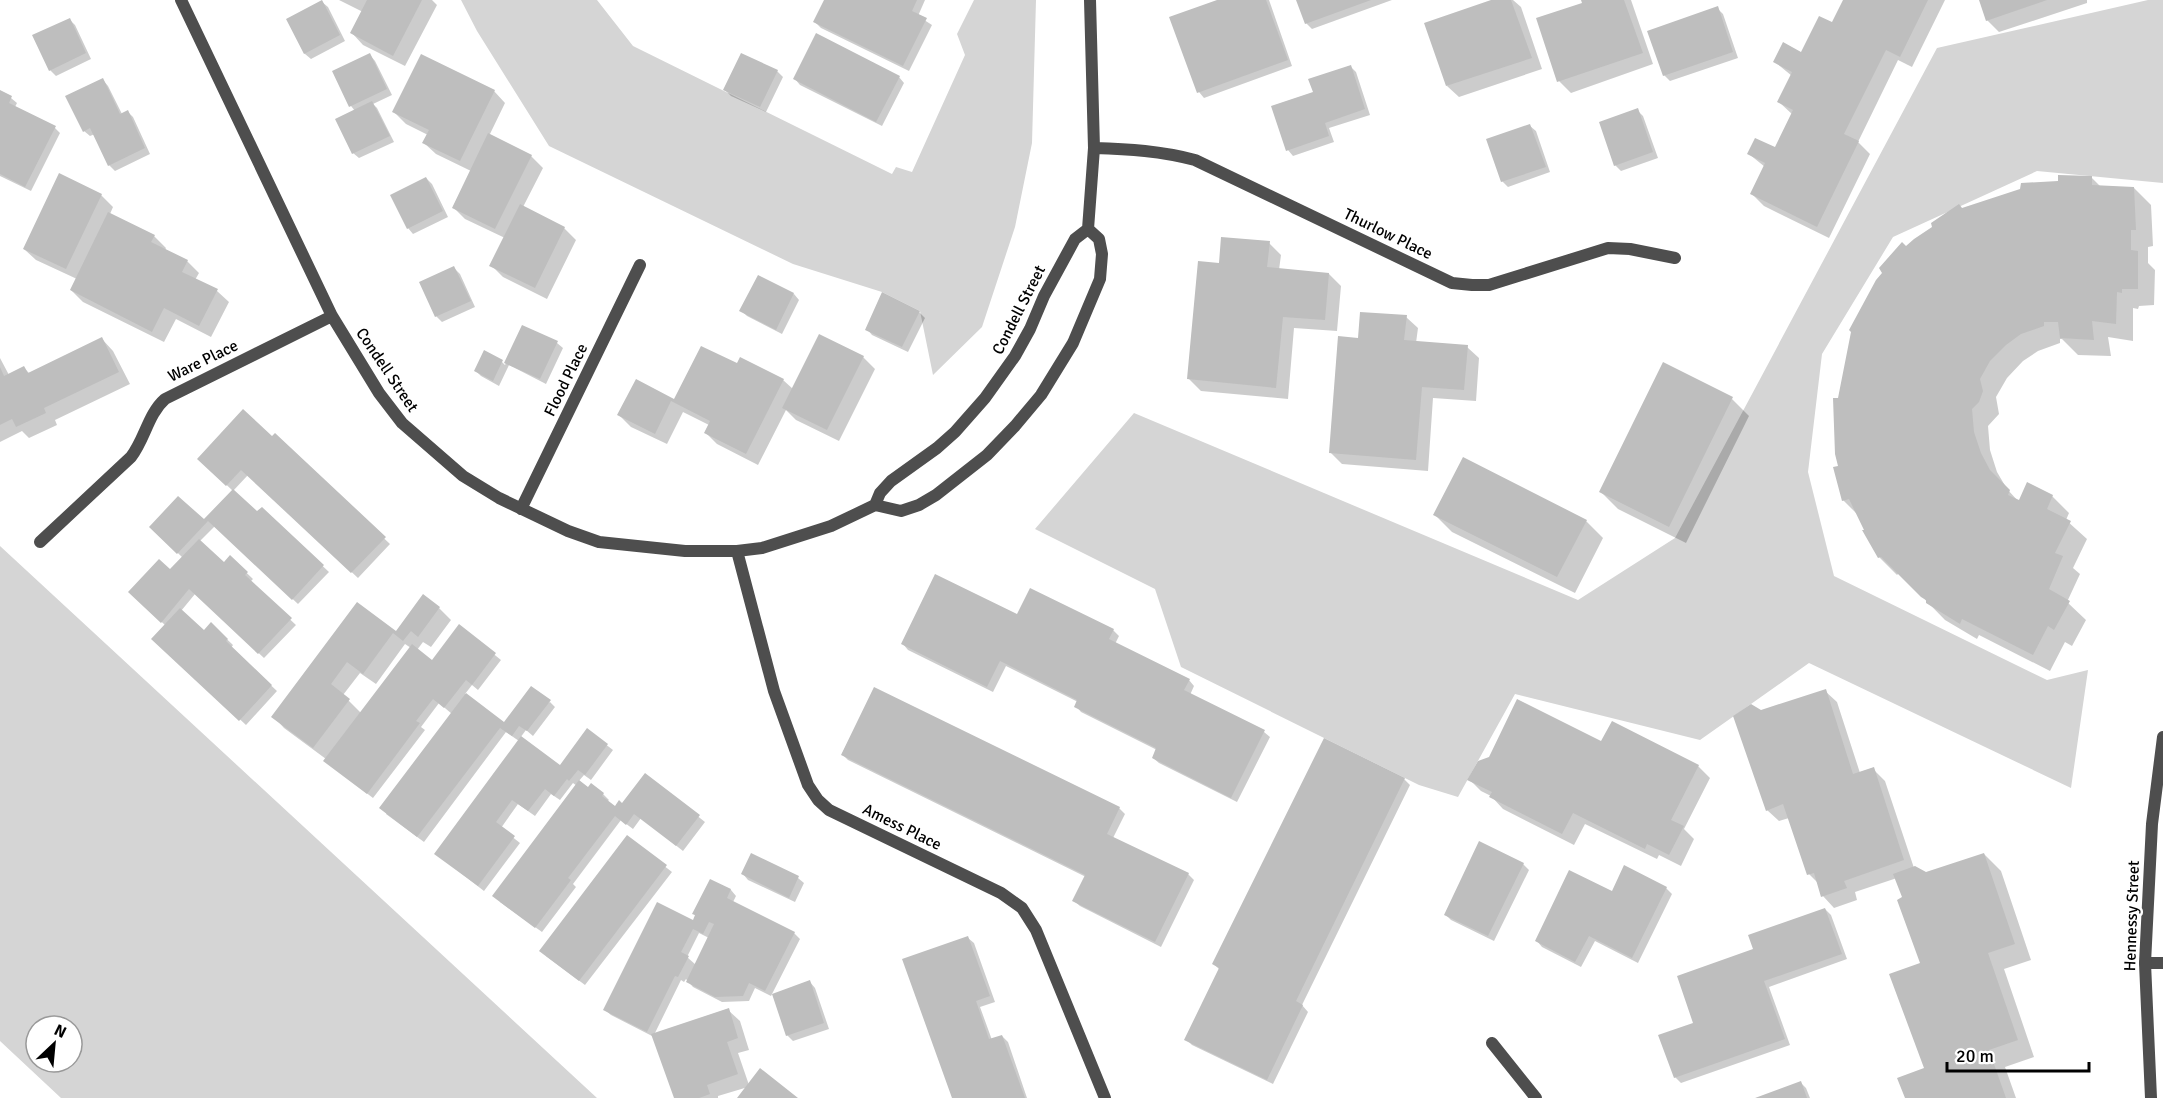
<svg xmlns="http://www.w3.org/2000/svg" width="2163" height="1098" font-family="Signika,sans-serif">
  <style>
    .green { fill: #d5d5d5; fill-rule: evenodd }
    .shadow { fill: #0003; fill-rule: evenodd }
    .building { fill: #bebebe }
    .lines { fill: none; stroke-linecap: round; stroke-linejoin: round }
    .minor { stroke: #4e4e4e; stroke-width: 12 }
    .tertiary { stroke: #4e4e4e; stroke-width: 12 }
    .labels { text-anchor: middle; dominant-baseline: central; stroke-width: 5; stroke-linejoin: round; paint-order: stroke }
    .street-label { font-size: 16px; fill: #000; stroke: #fff }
  </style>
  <rect width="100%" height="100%" fill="#fff"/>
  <path class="green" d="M461,0H597L633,46L892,174L896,167L912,172L965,55L957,34L974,0H1036L1032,143L1015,227L982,327L933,375L920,311L882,292L793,264L549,146L477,31Z
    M2148,0H2163V183L2037,171L1893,237L1822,354L1808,472L1834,576L2047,680L2088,670L2071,788L1809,663L1700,740L1515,694L1458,797L1419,785L1181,667L1155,589L1035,529L1134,413L1578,600L1675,538L1937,48Z
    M0,546L597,1098H61L0,1041ZM36,1026H72V1062H36Z"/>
  <path class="shadow" d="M339,0H432L437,5L405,66L363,45L352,33L363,12Z
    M826,0H925L918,16L932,25L909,71L821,28L815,22Z
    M1222,0H1269L1292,66L1204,98L1199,92Z
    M1298,0H1392L1312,29L1306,23Z
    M1495,0H1513L1521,7L1542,69L1459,97L1447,86Z
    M1582,0H1631L1653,64L1571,93L1559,81L1583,3Z
    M1844,0H1945L1912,67L1898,60L1858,142L1870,154L1829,238L1764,206L1752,194L1765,167L1749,154L1775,149L1793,115L1779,102L1792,76L1775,62L1802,54L1832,24Z
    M1981,0H2087V3L1999,32L1987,20Z
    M322,2L328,7L345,41L311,59L305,54L288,20Z
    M1717,8L1723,14L1738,58L1670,81L1664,75Z
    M69,19L75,25L91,59L56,76L50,70Z
    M370,55L375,61L392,95L373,104L377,108L394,142L359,158L353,153L355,111L351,106L334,71Z
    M1350,66L1356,72L1370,115L1329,128L1334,142L1293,156L1288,150L1315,93Z
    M777,71L783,77L766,112L731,96L725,90Z
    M899,77L904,83L882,126L800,85L795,79Z
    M103,80L108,86L122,114L128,112L133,117L150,154L115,171L109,165L95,134L90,136L84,131Z
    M494,91L505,103L489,136L531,156L543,168L523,207L564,228L576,240L547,299L503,277L491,265L505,238L465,219L453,207L471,171L436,154L424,143L428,135L406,124L394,112Z
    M0,92L11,98L17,103L15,107L55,128L60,133L31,191L0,176Z
    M1637,110L1643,116L1658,158L1621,171L1615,165Z
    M1530,126L1536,131L1550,172L1508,187L1502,181Z
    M2091,177L2101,187L2134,188L2151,205L2153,246L2148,247V263L2155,270L2154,305L2139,306L2138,309L2133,308V341L2108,337L2111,356L2078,355L2062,339H2060V343L2038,351L2023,361L2007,378L1996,397L1999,414L1988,426L1990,450L1997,472L2007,489L2019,502L2052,496L2069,513L2066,520L2087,539L2073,568L2080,574L2067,602L2086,620L2072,646L2065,642L2050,671L1979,635L1977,639L1945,620L1899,573L1897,575L1880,558L1864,531H1867L1859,516L1843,500L1840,467L1839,400L1906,248L1962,209L2059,182Z
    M426,178L432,184L448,217L413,234L408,228Z
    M101,195L113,207L110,214L154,236L166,248L165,250L187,261L199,273L195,280L217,291L229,302L211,337L176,319L164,342L83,302L71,290L77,279L36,260L24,249Z
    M1269,243L1281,255L1279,270L1329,274L1341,286L1337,331L1294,328L1288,399L1201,391L1189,379L1220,265Z
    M454,268L460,274L475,307L442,322L436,316Z
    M794,294L799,300L782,334L747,316L741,310Z
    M919,312L925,318L908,352L872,335L867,329Z
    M1406,317L1418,328L1416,343L1467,347L1479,358L1476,401L1433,398L1428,471L1342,464L1330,452L1359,340Z
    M523,327L557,343L563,348L546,384L509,365L499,386L481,376L476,371L502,362L505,365Z
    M102,339L113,351L130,384L55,420L57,425L29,438L22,431L0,442V358L9,375L24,368L30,374Z
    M863,357L875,369L839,441L796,420L786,410L758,465L717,444L705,432L709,425L683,412L667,444L631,427L619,415L636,381L675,401L737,365L783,380L793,389Z
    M1732,399L1749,416L1686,543L1618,509L1601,492Z
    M275,435L390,544L358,578L248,475L233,491L257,514L262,509L329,572L298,604L215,526L199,542L224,564L230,557L253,579L250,582L296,625L264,658L195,594L181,611L204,632L211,624L233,645L231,648L277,691L246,725L154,639L166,626L130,592L171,571L183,558L151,527L204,521L233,491L199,459L272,438Z
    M1435,515L1586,521L1603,538L1575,593L1452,532Z
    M357,604L396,633L439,608L451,620L431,647L423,642L417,650L433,662L459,626L501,660L478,690L472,685L465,694L504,724L550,702L555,707L533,736L526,730L520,738L560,767L587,730L613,750L591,780L584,775L578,782L588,790L603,794L609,800L607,802L615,808L623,805L646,775L705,822L683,851L641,818L633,829L621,820L573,884L576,887L542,932L500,902L577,786L573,783L560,800L551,794L535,816L518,804L501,828L520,843L484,891L436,854L519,741L506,732L424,842L386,814L452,714L439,703L421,727L425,730L373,798L331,766L326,759L284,728L273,716ZM405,644L411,648L361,713L343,695L360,673L376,684Z
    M1018,616L1113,630L1119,636L1115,644L1189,680L1194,686L1190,695L1264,732L1270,737L1237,802L1159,763L1153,758L1157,750L1081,712L1076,706L1078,702L1006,666L993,692L908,650L903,644Z
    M874,689L1119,808L1125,814L1113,838L1188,874L1194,880L1161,947L1080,906L1074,901L1086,877L848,760L842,754Z
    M1825,691L1837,702L1860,773L1873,769L1885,781L1914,868L1926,874L1984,854L2001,871L2031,960L2004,969L2034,1057L2005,1067L2016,1098H1906L1926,1069L1922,964L1897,878L1855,892L1857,900L1834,908L1823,896L1819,884L1809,874L1789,818L1779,821L1767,810L1761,711Z
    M1602,743L1698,766L1710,778L1684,829L1694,839L1681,866L1659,855L1657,859L1585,824L1574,845L1503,809L1491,796L1481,791L1469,779Z
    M1404,779L1410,785L1302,1005L1308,1012L1273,1084L1192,1045L1186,1039L1220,970L1214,964Z
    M627,837L672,872L585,985L546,956Z
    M752,855L798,878L804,883L795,902L748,880L743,874Z
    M1523,864L1529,870L1494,941L1451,920L1445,914Z
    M710,881L731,890L736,896L733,902L794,933L800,939L771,996L755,988L749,1001L722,1002L693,987L686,979L684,982L681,980L654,1035L728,1010L740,1021L749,1050L738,1053L749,1085L796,1098H739L748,1087L718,1096V1098H675L654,1037L611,1015L605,1010L693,922L696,916L694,914ZM699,933L709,938L696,965L687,957Z
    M1666,888L1672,894L1638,963L1595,941L1581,967L1542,947L1537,941L1612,893Z
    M1825,909L1831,915L1847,959L1769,987L1790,1045L1681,1083L1675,1077L1695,1024L1755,950Z
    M968,938L974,943L995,1002L980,1007L992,1040L1002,1036L1008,1042L1027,1098H954Z
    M810,982L815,988L829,1029L793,1041L787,1035Z
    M1801,1083L1806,1088L1810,1098H1759Z"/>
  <path class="building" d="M322,0L340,35L304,54L286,19Z
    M367,0H422L393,56L350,33Z
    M824,0H917L912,11L927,18L903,66L813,22Z
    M1217,0H1266L1288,60L1197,93L1169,17Z
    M1296,0H1371L1305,24Z
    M1491,0H1511L1532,58L1446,86L1424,23Z
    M1581,0H1624L1643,53L1557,82L1536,18L1582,3Z
    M1843,0H1928L1900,57L1886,50L1844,134L1859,141L1817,227L1750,194L1765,163L1747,154L1755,138L1775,147L1793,110L1777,102L1792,72L1773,62L1783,42L1801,52L1819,16L1832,22Z
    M1979,0H2047L1986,21Z
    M1718,6L1733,52L1663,76L1647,31Z
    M70,18L86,53L49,71L32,35Z
    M816,33L900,76L876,122L793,79Z
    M370,53L387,89L349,107L332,71Z
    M741,53L778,70L760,107L723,90Z
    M421,54L495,90L460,161L422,143L429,130L392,112Z
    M1351,65L1365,109L1325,123L1329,136L1286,151L1271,106L1313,92L1308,79Z
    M103,78L120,114L128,110L145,148L108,166L90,128L83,132L65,96Z
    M0,90L12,96L9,103L56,126L25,187L0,174Z
    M372,101L390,136L352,154L335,119Z
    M1638,108L1653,152L1614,166L1599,122Z
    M1530,124L1546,167L1501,182L1486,139Z
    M488,133L532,155L495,229L452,208Z
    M59,173L102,194L66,269L23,249Z
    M2058,175L2092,176V185L2134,187L2136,230H2131V250L2138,251V289H2122V293L2117,292L2116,324L2092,321L2094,340L2060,338L2058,322H2044V326L2021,334L2006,345L1990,361L1980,379L1983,391L1979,402L1972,409L1974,432L1981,453L1990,470L2010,490L2008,495L2019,500L2027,482L2053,495L2047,509L2071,521L2055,553L2063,556L2049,589L2070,601L2054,630L2048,626L2033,655L1962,619L1960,624L1926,603V600L1921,597L1881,557L1878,558L1862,530H1864L1849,499L1842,501L1833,467L1838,466L1835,454L1833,398H1838L1851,332L1849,330L1876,280L1882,273L1879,268L1902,242L1906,246L1914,239L1932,227L1931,223L1959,204L1962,208L2020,189L2021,183L2058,181Z
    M426,177L443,211L407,229L390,195Z
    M520,204L565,227L535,288L489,266Z
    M108,212L155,235L151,242L188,260L182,272L218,289L199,326L164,308L152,332L70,290Z
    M1221,237L1270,241L1267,267L1329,273L1325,320L1283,317L1276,388L1187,379L1198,261L1219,263Z
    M454,266L471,301L435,317L419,282Z
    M758,275L794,293L776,330L739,311Z
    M882,292L920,311L902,347L865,330Z
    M1360,312L1407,315L1404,340L1468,345L1464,390L1422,387L1416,460L1329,453L1338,336L1358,338Z
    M522,325L558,341L540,379L504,363Z
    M819,334L864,356L827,430L782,408Z
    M102,337L119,372L44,408L46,413L16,427L12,419L0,425V367L4,376L24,366L28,373Z
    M701,346L737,363L740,357L784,379L746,454L704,433L710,421L671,401L655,434L617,415L636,379L674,399Z
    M484,350L503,360L493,381L474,371Z
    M1663,362L1733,397L1669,527L1599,492Z
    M243,409L272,436L275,433L386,537L351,573L241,470L226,486L197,459Z
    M1463,457L1587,520L1557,577L1433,515Z
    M233,489L257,511L262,507L324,565L292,600L208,521L177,554L149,527L178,496L204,519Z
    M199,539L224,562L230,555L248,572L245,575L292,618L258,654L189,589L161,623L128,592L159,559L170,569Z
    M935,574L1017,614L1030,588L1114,629L1109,639L1190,679L1184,690L1265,730L1231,798L1152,758L1156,748L1074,707L1077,700L1000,661L987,687L901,644Z
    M423,594L440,607L418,637L411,631L403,641L393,633L363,674L347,662L331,684L350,699L313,748L271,717L357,602L396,631Z
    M180,608L204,630L211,622L228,639L226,641L272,685L239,721L151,639Z
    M459,624L496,653L472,685L466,680L444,708L433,699L416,721L420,723L367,794L323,761L412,644L432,660Z
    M531,686L551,700L527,731L519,726L512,736L500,728L417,837L379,808L466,693L504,722Z
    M874,687L1120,807L1107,834L1189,873L1155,942L1072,901L1085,875L841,755Z
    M1826,689L1853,774L1874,767L1904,860L1844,881L1847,888L1821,897L1814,873L1807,875L1783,804L1766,811L1733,716L1751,704L1761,710Z
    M1517,699L1601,741L1612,721L1699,765L1671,820L1684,826L1669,855L1647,844L1645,849L1573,813L1562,834L1489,797L1492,792L1467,780L1478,761L1489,757Z
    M587,728L608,744L585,775L578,770L569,781L567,779L554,796L545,789L528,811L512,800L496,822L515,836L478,886L434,854L521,736L560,765Z
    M1324,738L1405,778L1296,1001L1303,1005L1267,1080L1184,1040L1219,968L1212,964Z
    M645,773L700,815L676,846L634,814L626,825L615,816L568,878L571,880L535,928L492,896L579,780L588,787L591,783L604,793L602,796L615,806L619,800L622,803Z
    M627,835L667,865L579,981L539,951Z
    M1479,841L1524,863L1488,936L1444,915Z
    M751,853L799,876L789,898L741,874Z
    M1984,853L2015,944L1988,953L2018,1040L1989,1050L2006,1098H1905L1897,1078L1924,1068L1889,974L1920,963L1897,900L1902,897L1893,874L1915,866L1926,872Z
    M1624,865L1667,887L1632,958L1589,936L1575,962L1535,941L1569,870L1612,891Z
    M710,879L731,889L727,898L795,932L765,991L749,983L743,996L715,997L686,982L714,924L709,922L703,934L693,929L681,952L689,956L678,977L675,976L647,1032L603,1010L657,902L693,920L695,915L692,914Z
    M1825,908L1842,954L1764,981L1785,1039L1674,1078L1658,1035L1693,1023L1677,976L1753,949L1748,935Z
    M968,936L990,996L976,1001L989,1039L1002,1035L1025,1098H952L902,959Z
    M810,980L824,1023L786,1036L772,994Z
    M729,1008L738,1038L727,1042L738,1074L707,1085L710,1094L699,1098H674L651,1034Z
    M760,1068L798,1098H737Z
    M1801,1081L1807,1098H1755Z"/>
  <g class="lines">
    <path class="minor" d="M181,0L332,316L379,393L402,423L463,476L499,498L568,531L599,542L685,551H737L762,548L831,526L875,505L880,493L891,481L937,448L955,432L985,398L1015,356L1030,329L1044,296L1075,239L1088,229L1094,148L1090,0
      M1094,148C1129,149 1161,151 1195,160L1452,283L1472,285H1489L1608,248L1630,249L1675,258
      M875,505L901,511L919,505L936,495L987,455L1015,426L1041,395L1073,343L1100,279L1102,254L1099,239L1088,229
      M521,509L640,265
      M40,542L131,457C145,439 148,414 165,399L332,316
      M737,551L774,691L808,785L818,800L829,810L1001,893L1022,908L1036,930L1105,1098
      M2145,963H2163
      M1492,1043L1536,1098"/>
    <path class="tertiary" d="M2151,1098L2145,963L2152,824L2163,737"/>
  </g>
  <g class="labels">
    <g class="street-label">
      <text transform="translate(1388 234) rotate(26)">Thurlow Place</text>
      <text transform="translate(1019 310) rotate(-63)">Condell Street</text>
      <text transform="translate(203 361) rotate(-26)">Ware Place</text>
      <text transform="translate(387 370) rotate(56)">Condell Street</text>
      <text transform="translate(566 380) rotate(-64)">Flood Place</text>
      <text transform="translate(902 827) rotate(26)">Amess Place</text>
      <text transform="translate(2132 916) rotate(-88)">Hennessy Street</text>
    </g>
  </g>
  <g transform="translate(54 1044) rotate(26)"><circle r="28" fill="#ffffff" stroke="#999999" stroke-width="1.5"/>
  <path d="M0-4.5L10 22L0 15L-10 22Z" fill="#000000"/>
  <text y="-9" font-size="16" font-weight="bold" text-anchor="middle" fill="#000000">N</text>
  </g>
  <path d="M1947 1062v9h142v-9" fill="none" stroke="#000000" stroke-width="3"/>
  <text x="1956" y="1062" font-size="18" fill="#000000" stroke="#ffffff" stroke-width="4.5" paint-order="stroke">20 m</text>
</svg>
